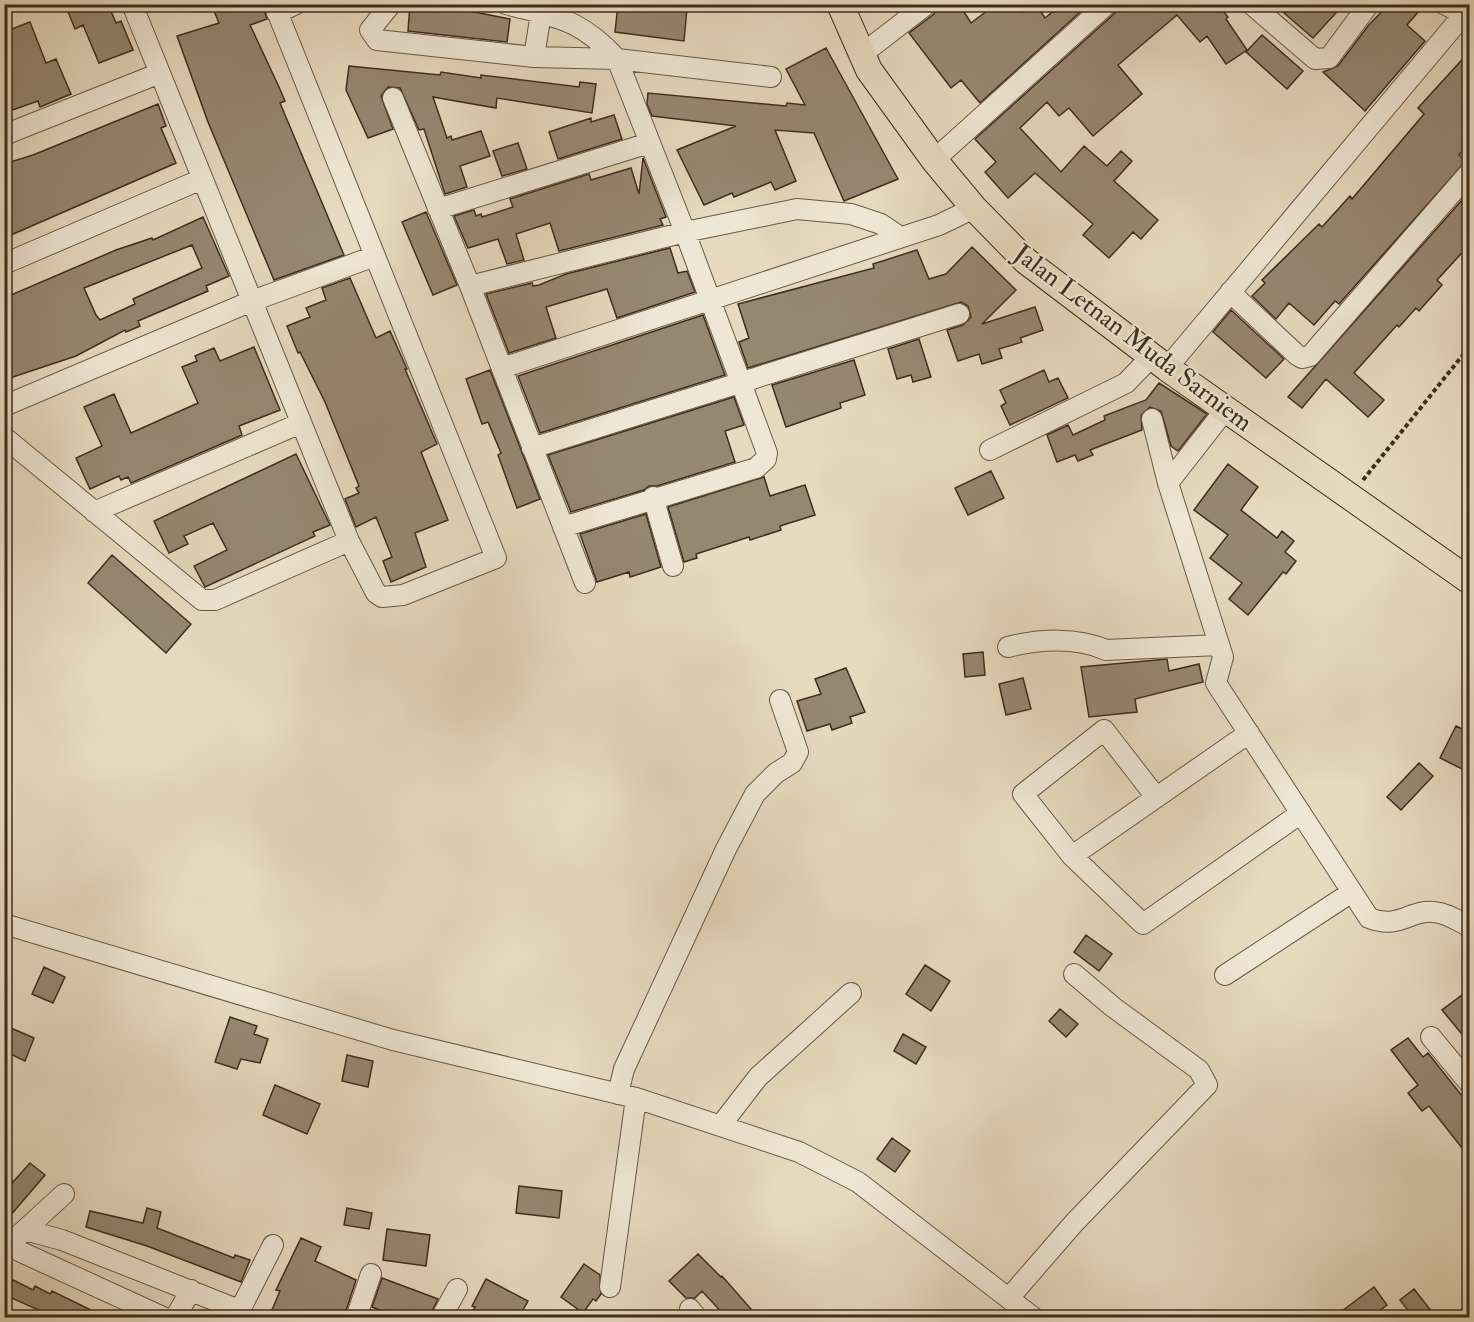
<svg xmlns="http://www.w3.org/2000/svg" width="1474" height="1322" font-family="'IM FELL Double Pica',serif">
  <style>
    .building { fill: #968771; stroke: #3f2d1d; stroke-width: 1.5; fill-rule: evenodd }
    .lines { fill: none; stroke-linecap: round; stroke-linejoin: round }
    .minor-casing { stroke: #695846; stroke-width: 22 }
    .major-casing { stroke: #3f2d1d; stroke-width: 28 }
    .path { stroke: #3f2d1d; stroke-width: 4; stroke-dasharray: 4.5 3; stroke-linecap: butt }
    .minor { stroke: #efe7d5; stroke-width: 20 }
    .major { stroke: #e7dabf; stroke-width: 26 }
    .labels { text-anchor: middle; dominant-baseline: central; stroke-width: 4.5; stroke-linejoin: round; paint-order: stroke }
    .street-label { font-size: 26px; fill: #3f2d1d; stroke: #efe7d5 }
  </style>
  <rect width="100%" height="100%" fill="#e7dabf"/>
  <filter id="stains"><feTurbulence type="fractalNoise" baseFrequency=".00333" numOctaves="4"/><feColorMatrix values="0 0 0 0 .2 0 0 0 0 .09 0 0 0 0 .02 0 0 0 .5 -.17"/></filter>
  <radialGradient id="worn" r=".72"><stop offset=".6" stop-color="#630" stop-opacity="0"/><stop offset="1" stop-color="#630" stop-opacity=".3"/></radialGradient>
  <path class="building" d="M65,4H108L116,23L121,21L133,50L99,63L83,25L75,29Z
    M211,4H262L267,19L250,25L279,87L285,101L280,103L344,255L274,280L208,122L177,36L219,23Z
    M410,4H434L510,19L507,42L408,31Z
    M618,4H668L687,8L684,41L615,32Z
    M939,4H959L971,23L996,4H1017L1023,12L1036,4L1045,18L1062,4H1089L980,103L961,80L951,88L909,33L934,14Z
    M1119,4H1217L1228,17L1226,19L1247,50L1226,64L1207,36L1200,42L1177,15L1118,65L1142,94L1093,136L1069,108L1059,116L1047,102L1020,128L1061,172L1084,146L1107,166L1121,151L1132,161L1114,181L1158,220L1141,239L1133,232L1109,258L1083,235L1093,224L1035,173L1008,198L985,172L996,162L975,139L1115,13Z
    M1292,4H1344L1313,38L1284,13Z
    M1389,4H1425L1407,25L1425,41L1365,111L1323,72L1338,66L1368,26Z
    M30,22L46,63L56,59L71,94L40,107L38,101L4,113V32Z
    M1262,35L1303,71L1287,89L1246,52Z
    M826,48L898,179L844,201L814,133L775,130L796,181L775,190L771,182L734,197L732,193L704,205L677,150L736,126L652,116L647,104L648,93L786,106L787,103L805,105L786,69Z
    M1470,51V143L1459,155L1466,161L1339,304L1335,301L1314,325L1289,303L1276,319L1252,296L1265,283L1262,280L1319,224L1322,227L1350,196L1352,199L1424,114L1418,108Z
    M349,66L440,75L441,72L481,78V75L579,87L580,82L596,84L592,113L497,98L496,108L433,97L447,138L451,136L452,140L481,131L490,156L460,166L467,187L445,194L424,129L419,130L400,88L388,87L381,96L393,129L368,138L346,90Z
    M158,104L166,126L161,128L176,163L4,238V164L33,155Z
    M614,115L622,139L558,159L549,132L591,118V122Z
    M518,143L527,169L502,176L493,151Z
    M643,158L666,217L660,219L663,225L559,251L550,223L516,234L524,260L507,264L498,239L468,248L454,216L474,210L476,216L481,214L482,217L513,207L510,199L589,174L591,180L631,168L639,194Z
    M1470,191V244L1437,280L1442,285L1419,311L1416,308L1399,327L1397,325L1354,373L1384,400L1368,417L1326,379L1302,408L1288,397Z
    M426,212L457,285L433,295L402,222Z
    M203,217L229,276L206,286L208,291L138,321L140,326L126,332L125,330L76,356L4,380V298L116,250L152,238L153,240ZM192,245L202,268L133,299L135,304L100,320L96,315L84,288Z
    M972,247L1016,290L982,324L1035,307L1043,330L1020,338L1022,342L999,349L1002,358L982,364L979,354L958,361L947,330L963,325L971,317L968,306L961,302L748,368L739,342L749,338L738,304L874,268L873,264L917,250L929,279L946,274Z
    M670,248L678,273L687,271L695,292L617,318L607,289L546,307L556,338L509,353L486,294L532,283L533,286L539,285L566,274Z
    M350,278L376,338L390,331L407,369H405L437,444L421,452L448,520L415,533L426,567L391,582L383,561L392,557L376,517L356,527L345,499L359,493L356,488L359,486L325,402L300,352L298,353L287,326L310,317L306,308L326,300L322,288Z
    M1231,310L1284,359L1266,378L1213,332Z
    M703,315L725,375L540,433L518,376Z
    M919,339L931,377L913,382L911,375L897,379L888,349Z
    M254,347L280,410L239,426L242,435L131,483L128,477L121,480L119,476L90,489L76,458L102,446L84,407L114,394L131,433L198,403L182,367L197,361L195,356L214,348L220,361Z
    M854,360L865,395L840,403L841,408L786,427L772,385Z
    M490,370L540,499L517,508L498,455L501,453L488,422L482,424L466,379Z
    M1044,370L1049,382L1058,378L1068,398L1010,425L1001,406L1006,403L1000,390Z
    M1159,383L1207,414L1178,451L1171,446L1161,411L1150,407L1141,415L1142,430L1090,450L1093,455L1078,461L1075,455L1057,462L1047,435L1068,425L1073,435L1105,420L1104,416L1146,400Z
    M734,397L744,425L725,431L735,462L657,486H649L644,490L571,512L548,455Z
    M296,454L330,525L313,532L315,536L205,587L194,566L227,550L213,523L184,536L188,544L169,553L154,521Z
    M1228,464L1258,487L1241,510L1277,538L1282,531L1294,541L1285,552L1296,561L1286,574L1283,572L1248,615L1229,599L1242,583L1210,558L1228,535L1194,510Z
    M991,471L1004,498L968,515L955,488Z
    M764,477L770,496L805,485L815,515L780,526L781,530L750,540L749,537L696,554L697,558L684,562L668,507Z
    M646,514L661,567L630,577L629,572L597,582L580,534Z
    M112,555L191,624L166,653L88,583Z
    M983,652L985,675L965,677L963,654Z
    M1167,659L1169,671L1199,664L1203,682L1135,699L1137,712L1089,717L1081,667Z
    M846,668L865,712L850,717L852,723L832,730L830,724L807,731L797,701L821,694L815,679Z
    M1023,678L1031,709L1006,715L999,684Z
    M1456,726L1470,733V773L1440,758Z
    M1419,763L1433,776L1401,810L1387,797Z
    M1086,935L1112,954L1099,971L1074,952Z
    M925,965L950,981L931,1011L906,994Z
    M44,967L65,977L53,1003L32,994Z
    M1470,989V1044L1442,1010Z
    M1060,1009L1078,1024L1066,1037L1049,1021Z
    M230,1017L257,1026L254,1034L268,1039L260,1063L241,1059L237,1069L215,1062Z
    M4,1025L34,1038L25,1061L4,1051Z
    M903,1034L926,1047L916,1064L894,1051Z
    M1408,1038L1423,1057L1428,1053L1470,1106V1158L1429,1106L1422,1111L1408,1093L1418,1085L1391,1050Z
    M347,1055L373,1061L368,1087L342,1081Z
    M275,1085L320,1104L307,1134L263,1115Z
    M892,1138L910,1151L895,1172L877,1159Z
    M30,1163L45,1175L4,1223V1192Z
    M519,1186L562,1191L559,1218L516,1213Z
    M147,1208L161,1212L157,1228L234,1258L235,1255L250,1260L241,1282L147,1246L86,1227L90,1211L143,1223Z
    M347,1208L372,1213L369,1229L344,1225Z
    M387,1229L430,1235L426,1266L383,1260Z
    M301,1238L321,1247L315,1261L356,1280L344,1317H269L280,1291L276,1290Z
    M698,1254L721,1277L722,1276L758,1317H726L702,1291L695,1298H686L669,1281Z
    M584,1264L600,1275L601,1294L596,1301L593,1299L583,1313L561,1297Z
    M382,1278L438,1299L429,1317H398L372,1307Z
    M486,1279L528,1301L519,1317H470L475,1307L472,1306Z
    M13,1280L33,1290L35,1286L50,1294L52,1291L105,1317H54L5,1295Z
    M1374,1287L1387,1305L1371,1317H1334Z
    M1414,1289L1436,1317H1413L1400,1300Z"/>
  <g class="lines">
    <g class="minor-casing">
      <path id="minor" d="M132,4L349,541L376,593L382,597L403,595L496,558L274,4
        M391,4L370,30L377,40L534,57L617,59L771,77
        M506,4C558,18 579,18 617,59L685,232L767,453L766,459L756,468L563,527
        M1251,4L1315,59L1329,58L1369,4
        M1444,4L1470,17
        M277,13L296,4
        M862,54L927,4
        M534,57L541,13
        M393,98L470,286L585,583
        M4,135L160,73
        M934,160L1107,4
        M438,209L649,143
        M4,264L202,179
        M470,286L685,232L797,209L851,214L881,224L900,237
        M1230,292L1297,355L1302,358L1310,356L1470,172
        M502,368L939,225L974,208
        M1167,368L1464,14
        M4,406L252,301L375,256
        M1152,419L1168,483L1223,657L1216,683L1369,918C1400,930 1410,909 1434,912C1447,913 1458,921 1470,927
        M4,437L202,600H215L349,541
        M532,448L959,314
        M990,450L1126,383L1152,356
        M1168,483L1225,410
        M653,497L673,566
        M94,512L301,423
        M1008,647C1039,639 1077,637 1106,650L1219,645
        M1156,797L1104,730L1023,794L1072,856L1143,924L1301,813
        M1072,856L1249,733
        M4,924L393,1040L636,1098L799,1152L858,1182L1034,1318
        M1225,975L1352,892
        M1431,1037L1470,1084
        M618,1094L624,1069L726,849L755,794L776,773L792,763L798,752L780,700
        M721,1125L758,1077L851,993
        M25,1230L62,1240L239,1310
        M17,1237L64,1194
        M8,1246L165,1318
        M610,1287L636,1098
        M1009,1298L1074,1223L1207,1085L1199,1070L1113,1007L1074,974
        M690,1309L697,1318
        M175,1318L191,1290
        M236,1318L273,1245
        M356,1318L371,1274
        M441,1318L457,1289"/>
    </g>
    <g class="major-casing">
      <path id="major" d="M840,4L869,70L934,160L974,208L1026,261L1167,368L1470,581"/>
    </g>
    <path class="path" d="M1363,480L1470,346"/>
    <use href="#minor" class="minor"/>
    <use href="#major" class="major"/>
  </g>
  <g class="labels">
    <g class="street-label">
      <text transform="translate(1133 338) rotate(37)">Jalan Letnan Muda Sarniem</text>
    </g>
  </g>
  <rect width="1474" height="1322" fill="none" stroke="#e7dabf" stroke-width="24"/>
  <rect x="6" y="6" width="1462" height="1310" fill="none" stroke="#3f2d1d" stroke-width="3"/>
  <rect x="12" y="12" width="1450" height="1298" fill="none" stroke="#3f2d1d" stroke-width="1.5"/>
  <rect width="100%" height="100%" filter="url(#stains)"/>
  <rect width="100%" height="100%" fill="url(#worn)"/>
</svg>
